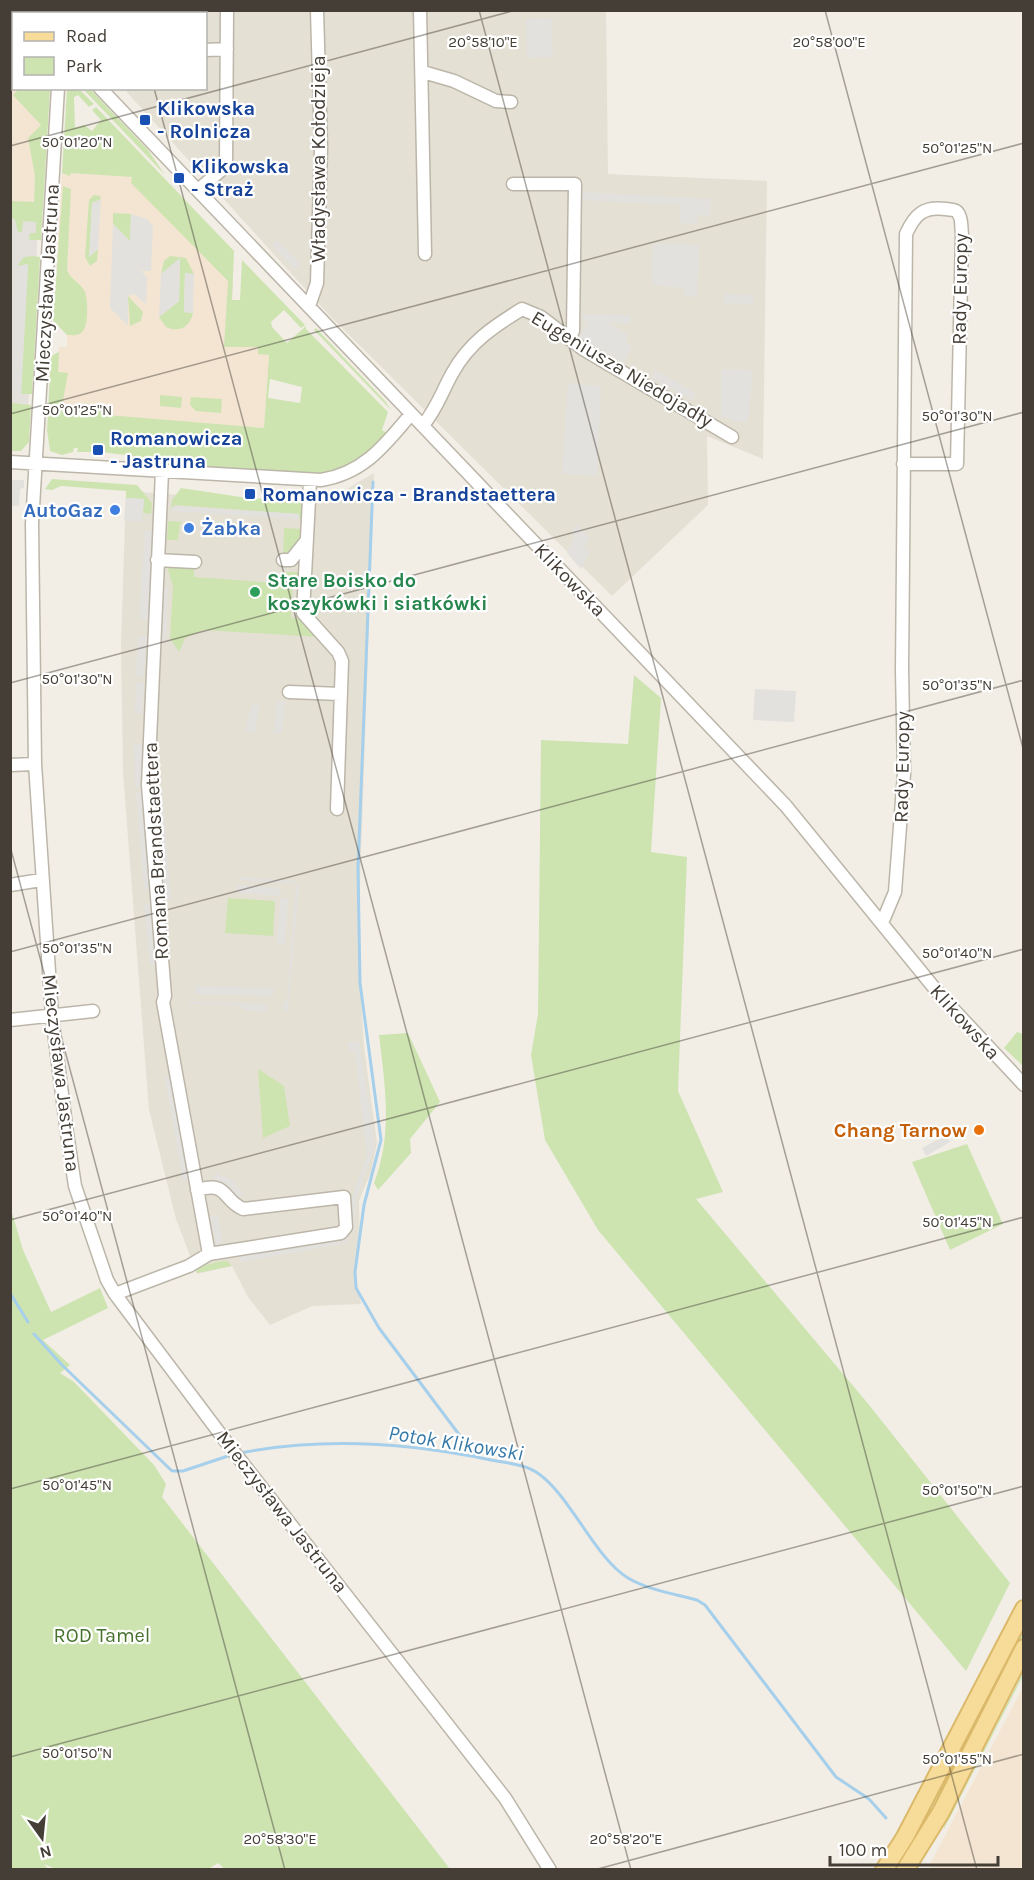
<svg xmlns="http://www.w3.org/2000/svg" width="1034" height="1880" font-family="Karla,sans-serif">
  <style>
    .residential { fill: #e5e0d4 }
    .commercial { fill: #f3e5d2 }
    .industrial { fill: #e4e0db }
    .green { fill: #cde4b1; fill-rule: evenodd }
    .parking { fill: #e3e1de }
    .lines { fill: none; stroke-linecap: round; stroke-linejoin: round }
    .stream { stroke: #a6cfeb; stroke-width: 3 }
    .minor-casing { stroke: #bcb6a9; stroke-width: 15 }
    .major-casing { stroke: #dbb96a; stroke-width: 20 }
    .minor { stroke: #fff; stroke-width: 12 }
    .major { stroke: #f7dc99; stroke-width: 16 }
    .ticks { fill: none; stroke: #443e36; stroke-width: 1.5; stroke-opacity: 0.45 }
    .transit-dot { fill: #1a4fb4; stroke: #fff; stroke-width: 2 }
    .shop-dot { fill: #3f7fe0; stroke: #fff; stroke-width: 2 }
    .leisure-dot { fill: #2e9e5b; stroke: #fff; stroke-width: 2 }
    .food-dot { fill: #e8710a; stroke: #fff; stroke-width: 2 }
    .labels { text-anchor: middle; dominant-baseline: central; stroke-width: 4.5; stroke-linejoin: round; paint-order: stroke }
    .transit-label { font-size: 20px; font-weight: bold; fill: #164399; stroke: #fff; text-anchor: start }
    .street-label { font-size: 20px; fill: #443e36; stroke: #fff }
    .shop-label { font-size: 20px; font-weight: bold; fill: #366cbe; stroke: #fff; text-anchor: end }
    .leisure-label { font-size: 20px; font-weight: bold; fill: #27864d; stroke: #fff; text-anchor: start }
    .food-label { font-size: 20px; font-weight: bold; fill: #c56008; stroke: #fff; text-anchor: end }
    .park-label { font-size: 20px; fill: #47722d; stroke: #fff }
    .water-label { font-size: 21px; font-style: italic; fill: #3679a8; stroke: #fff }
    .ticks-label { font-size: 15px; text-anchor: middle; fill: #443e36; stroke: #fff; stroke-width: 4.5; stroke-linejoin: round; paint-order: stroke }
  </style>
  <rect width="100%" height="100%" fill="#f2eee6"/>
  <path class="residential" d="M52,11H606L608,174L767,181L763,459L707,436L708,505L612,596L329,315L124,89L206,88V14H55Z
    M374,473L358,944L364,1047L377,1143L371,1172L359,1201L360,1245L355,1272L361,1304L312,1306L270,1325L248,1297L232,1266L197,1274L176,1219L149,1110L123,772L121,645L126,491L292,503L319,499L345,490Z"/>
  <path class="commercial" d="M10,18L14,21V88L19,89L15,94L44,123L39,209L11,208Z
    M66,160L121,164L233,282L231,340L270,341L264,428L50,413L54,355L58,352L59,347H67V335L53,320L62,173L64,175Z
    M1023,1687V1869L932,1870L929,1866Z"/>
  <path class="industrial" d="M10,208L39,209L28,410L11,409Z"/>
  <path class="green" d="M19,89H50L41,240H29L30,233H36V222L23,221L22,232H18L15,220L11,217V201L34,202L35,176L28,138L41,125L13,95Z
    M67,89H79L94,104L89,107L78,95L74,97L75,128L84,125L92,131L101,120L92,110L96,107L234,251L232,300H240L242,260L305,325L301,328L284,310L271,322L272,327L287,343L306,326V329L388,412L382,430L387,433L357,462L325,474L189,466V463L101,452V449L95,448L94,452H77L78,448H74L73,452L62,455L50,451L47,430L51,356L59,352L58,372L68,373L62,406L107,411V415L264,428L269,355L258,354V347H224L228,281L131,183L132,177L71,173L70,176L62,173ZM270,379L302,387L300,403L268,398Z
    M83,89H90L148,150L165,175Z
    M63,186L71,189L67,270C71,280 81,283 85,292C88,300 89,328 81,333C77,336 72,335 67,335L53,320Z
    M94,195L100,196L101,199L92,204L90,256L98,249L97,261L90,266L85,257L89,200Z
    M113,213L131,214L130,242L113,224Z
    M33,256L40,257L32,394H21L28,265L17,266L24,257Z
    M170,256L186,258L194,274H185L184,312L193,313C190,327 179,333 166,327L159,317L179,301L180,259L161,274L164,261Z
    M128,296L143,312L141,321L130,326Z
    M316,328L386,402L391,410L314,330Z
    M160,395L182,397L181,408L160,406Z
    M191,397L222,399L221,413L196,411L190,405Z
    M11,403L31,405L29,442L21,451H11Z
    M52,479L137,485L152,503L151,514L143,513L144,499L126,498V491L61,486L52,490L45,489Z
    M181,488L254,499L299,495L303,507L302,518L299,519V514L175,505L171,510L172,500Z
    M168,521L183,522L180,524L178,540H167Z
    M284,528L302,529C301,542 296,552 283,556Z
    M167,566H194V577L276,583H283L284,572H299L301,581H293L291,618L304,619L319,637L203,630L185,638L179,652L170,638L173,587Z
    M634,675L661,698L651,852L687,857L678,1091L723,1192L696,1199L870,1406L1010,1583L966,1671L598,1230L545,1140L531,1055L538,1014L541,740L628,744Z
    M228,898L275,901L273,936L225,933Z
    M1017,1032L1023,1034V1066L1004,1048Z
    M408,1033L440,1102L410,1139L411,1153L378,1190L374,1183C393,1134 385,1086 379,1035Z
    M258,1069L284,1086L290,1126L263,1138Z
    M967,1144L1003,1224L950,1250L912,1162Z
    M10,1206L23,1250L51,1312L100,1288L108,1308L43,1340L70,1365L60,1373L74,1382L154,1465L166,1484L162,1497L450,1869L226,1870L218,1863L207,1870H58L44,1864L48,1869H11Z
    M221,1261H227L232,1266L197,1273L195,1268Z
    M1023,1623V1637L899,1869L891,1870Z
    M1023,1673V1676L944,1829V1827Z"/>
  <path class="parking" d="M551,18L553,57L527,58L526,19Z
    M581,192L711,199L710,216L697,215V224L680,223V205L580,200Z
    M101,199L98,249L89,257L92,203Z
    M131,214L147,219L153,226L151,271H141L147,277L146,304L134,294L128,296V326L110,308L113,224L130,241Z
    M278,240L301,264L295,270L272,245Z
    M653,243L699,245L697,297L684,296V288L651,285Z
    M180,258L179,301L159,317L161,274Z
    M28,264L21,394L11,391V377L17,266Z
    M185,273L194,274L193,313L184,312Z
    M724,294L753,295V304L723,303Z
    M583,314L630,315V324L608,323L629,335L625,342L632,347L624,362L579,338L588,323L583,322Z
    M721,369L753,370L748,422H732V418L721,417Z
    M655,370L696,393L692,400L651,378Z
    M568,383L601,386L597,476L562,474Z
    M11,480H24V488L20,489L19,506H11Z
    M126,498L144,499L142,522L124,521Z
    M173,506L299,514V519L171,511Z
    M577,525L590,539L584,545L590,551L581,569L567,553L575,536L571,531Z
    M145,530L153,531L148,619H139Z
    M161,587H168L166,641H158Z
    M138,637H147L144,676H136Z
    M136,683H144L142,714H135Z
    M755,689L796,691L794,722L753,720Z
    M277,701H285L282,734L274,733Z
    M252,704L260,706L254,733L245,731Z
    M142,743L143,787H135L134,744Z
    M136,792H144L152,889H144Z
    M154,792H162L171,899H163Z
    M239,877L295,881V883L299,884L288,1011H283V1003L287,1000L296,884L239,880Z
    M238,885L280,888L279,896L237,893Z
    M280,898H288L285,944H277Z
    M144,904H151L157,966H150Z
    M196,986L274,988L273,996L194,994Z
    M190,1001L267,1004L266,1012L244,1010L238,1005L189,1004Z
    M359,1041L375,1145L356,1200L354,1232L350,1231L351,1200L367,1154L355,1051L349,1052L347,1043Z
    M173,1076L191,1180L183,1181L165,1078Z
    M946,1135L950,1142L926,1156L922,1148Z
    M215,1173L233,1180L244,1196L237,1200L227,1185L212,1182Z
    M218,1215L223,1245H216L210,1216Z
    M345,1236L350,1241L347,1243L241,1262L237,1255Z"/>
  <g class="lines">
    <path class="stream" d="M373,482L358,868L360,983L381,1140L364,1205L355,1272L356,1288L379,1328L476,1457
      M10,1293L28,1322
      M34,1334L62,1365L172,1471H183L231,1455
      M240,1453C322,1437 410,1443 491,1460C506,1463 526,1464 539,1474C571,1497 595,1558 628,1578C648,1590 675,1594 697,1600L705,1605L836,1777L869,1799L886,1818"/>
    <g class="minor-casing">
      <path id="minor" d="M25,10L28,14
        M420,10L425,254
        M206,50L227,49
        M423,72L454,81L496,101L511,102
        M58,88L32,524L35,764L52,1016L67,1133L75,1186L107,1280L115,1294L230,1447L505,1798L550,1870
        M100,88L786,806L940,995L1024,1085
        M513,184H575L573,331L569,339
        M198,190L226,166L227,10
        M309,306L317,283L321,148L317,10
        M423,425C437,409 442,391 453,372C469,343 494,326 522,309L541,317L583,349L732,437
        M10,462L321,480C364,473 385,445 411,414
        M162,472L148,785L165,996L163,1002L209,1254
        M310,481L303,613L338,652L342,661L337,809
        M157,560L195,562
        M283,560H291L307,540
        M289,692L341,694
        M10,765L35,764
        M10,885L41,880
        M882,923L895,892L904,774L902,670L906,234C915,214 924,206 946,209C952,210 957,209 959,215C962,219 961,228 962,234L957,464H903
        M10,1020L93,1011
        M115,1294L189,1266L209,1254L341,1233L346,1227L344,1197L243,1209C221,1199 229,1181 197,1190"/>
    </g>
    <g class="major-casing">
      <path id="major" d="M884,1870L905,1837L1024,1609
        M905,1870L941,1812L1024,1648"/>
    </g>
    <use href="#minor" class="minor"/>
    <use href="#major" class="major"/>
  </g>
  <path class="ticks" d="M133,10V14M479,10L977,1870M825,10L1024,752M154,88L631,1870M10,146L516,10M10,414L1024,143M10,683L1024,412M10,846L285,1870M10,952L1024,680M10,1220L1024,949M10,1489L1024,1217M10,1757L1024,1486M594,1870L1024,1754"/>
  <g class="transit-dot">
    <rect x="139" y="114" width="12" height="12" rx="3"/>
    <rect x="173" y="172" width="12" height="12" rx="3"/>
    <rect x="92" y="444" width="12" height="12" rx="3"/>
    <rect x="244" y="488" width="12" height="12" rx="3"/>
  </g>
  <g class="shop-dot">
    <circle cx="115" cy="510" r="6"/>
    <circle cx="189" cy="528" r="6"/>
  </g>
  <circle class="leisure-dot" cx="255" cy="592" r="6"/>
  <circle class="food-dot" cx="979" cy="1130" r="6"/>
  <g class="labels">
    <g class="transit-label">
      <text x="157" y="108">Klikowska<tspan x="157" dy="23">- Rolnicza</tspan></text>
      <text x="191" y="166">Klikowska<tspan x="191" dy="23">- Straż</tspan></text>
      <text x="110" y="438">Romanowicza<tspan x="110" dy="23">- Jastruna</tspan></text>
      <text x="262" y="494">Romanowicza - Brandstaettera</text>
    </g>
    <g class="street-label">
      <text transform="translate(318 159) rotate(-90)">Władysława Kołodzieja</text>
      <text transform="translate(47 283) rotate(-87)">Mieczysława Jastruna</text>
      <text transform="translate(960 289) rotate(-89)">Rady Europy</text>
      <text transform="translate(622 369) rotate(31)">Eugeniusza Niedojadły</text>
      <text transform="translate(570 580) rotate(46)">Klikowska</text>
      <text transform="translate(902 767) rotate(-89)">Rady Europy</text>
      <text transform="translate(156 851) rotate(-93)">Romana Brandstaettera</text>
      <text transform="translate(965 1022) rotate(48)">Klikowska</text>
      <text transform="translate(61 1073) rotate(83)">Mieczysława Jastruna</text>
      <text transform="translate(282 1512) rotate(52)">Mieczysława Jastruna</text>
    </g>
    <g class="shop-label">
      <text x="103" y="510">AutoGaz</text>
      <text x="201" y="528" text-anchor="start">Żabka</text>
    </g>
    <g class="leisure-label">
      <text x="267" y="580">Stare Boisko do<tspan x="267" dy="23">koszykówki i siatkówki</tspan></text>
    </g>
    <g class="food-label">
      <text x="967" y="1130">Chang Tarnow</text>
    </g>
    <g class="park-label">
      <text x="102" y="1635">ROD Tamel</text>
    </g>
    <g class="water-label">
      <text transform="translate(456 1443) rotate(9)">Potok Klikowski</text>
    </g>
  </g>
  <g class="ticks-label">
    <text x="483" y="47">20°58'10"E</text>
    <text x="829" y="47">20°58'00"E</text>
    <text x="77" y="147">50°01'20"N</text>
    <text x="957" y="153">50°01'25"N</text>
    <text x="77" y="415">50°01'25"N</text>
    <text x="957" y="421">50°01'30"N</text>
    <text x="77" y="684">50°01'30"N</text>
    <text x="957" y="690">50°01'35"N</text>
    <text x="77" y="953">50°01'35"N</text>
    <text x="957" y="958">50°01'40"N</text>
    <text x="77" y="1221">50°01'40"N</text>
    <text x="957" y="1227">50°01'45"N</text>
    <text x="77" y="1490">50°01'45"N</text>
    <text x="957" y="1495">50°01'50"N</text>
    <text x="77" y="1758">50°01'50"N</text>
    <text x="957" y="1764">50°01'55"N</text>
    <text x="280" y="1844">20°58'30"E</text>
    <text x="626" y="1844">20°58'20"E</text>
  </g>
  <rect width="1034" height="1880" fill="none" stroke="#443e36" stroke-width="24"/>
  <rect x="12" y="12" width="195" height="78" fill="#ffffff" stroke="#b4b2af" stroke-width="1.5"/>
  <rect x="24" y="32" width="30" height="9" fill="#f7dc99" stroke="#b4b2af" stroke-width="1.5"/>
  <text x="66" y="42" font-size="18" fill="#443e36">Road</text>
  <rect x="24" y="57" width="30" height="18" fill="#cde4b1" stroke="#b4b2af" stroke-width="1.5"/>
  <text x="66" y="72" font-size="18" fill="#443e36">Park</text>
  <g transform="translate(42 1838) rotate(165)" stroke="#ffffff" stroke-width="4.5" paint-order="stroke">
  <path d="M0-4.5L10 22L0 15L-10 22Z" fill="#443e36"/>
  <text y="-9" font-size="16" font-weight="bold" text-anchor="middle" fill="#443e36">N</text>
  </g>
  <path d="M830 1856v9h168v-9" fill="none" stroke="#443e36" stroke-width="3"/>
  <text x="839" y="1856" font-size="18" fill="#443e36" stroke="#ffffff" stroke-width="4.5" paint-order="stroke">100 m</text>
</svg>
